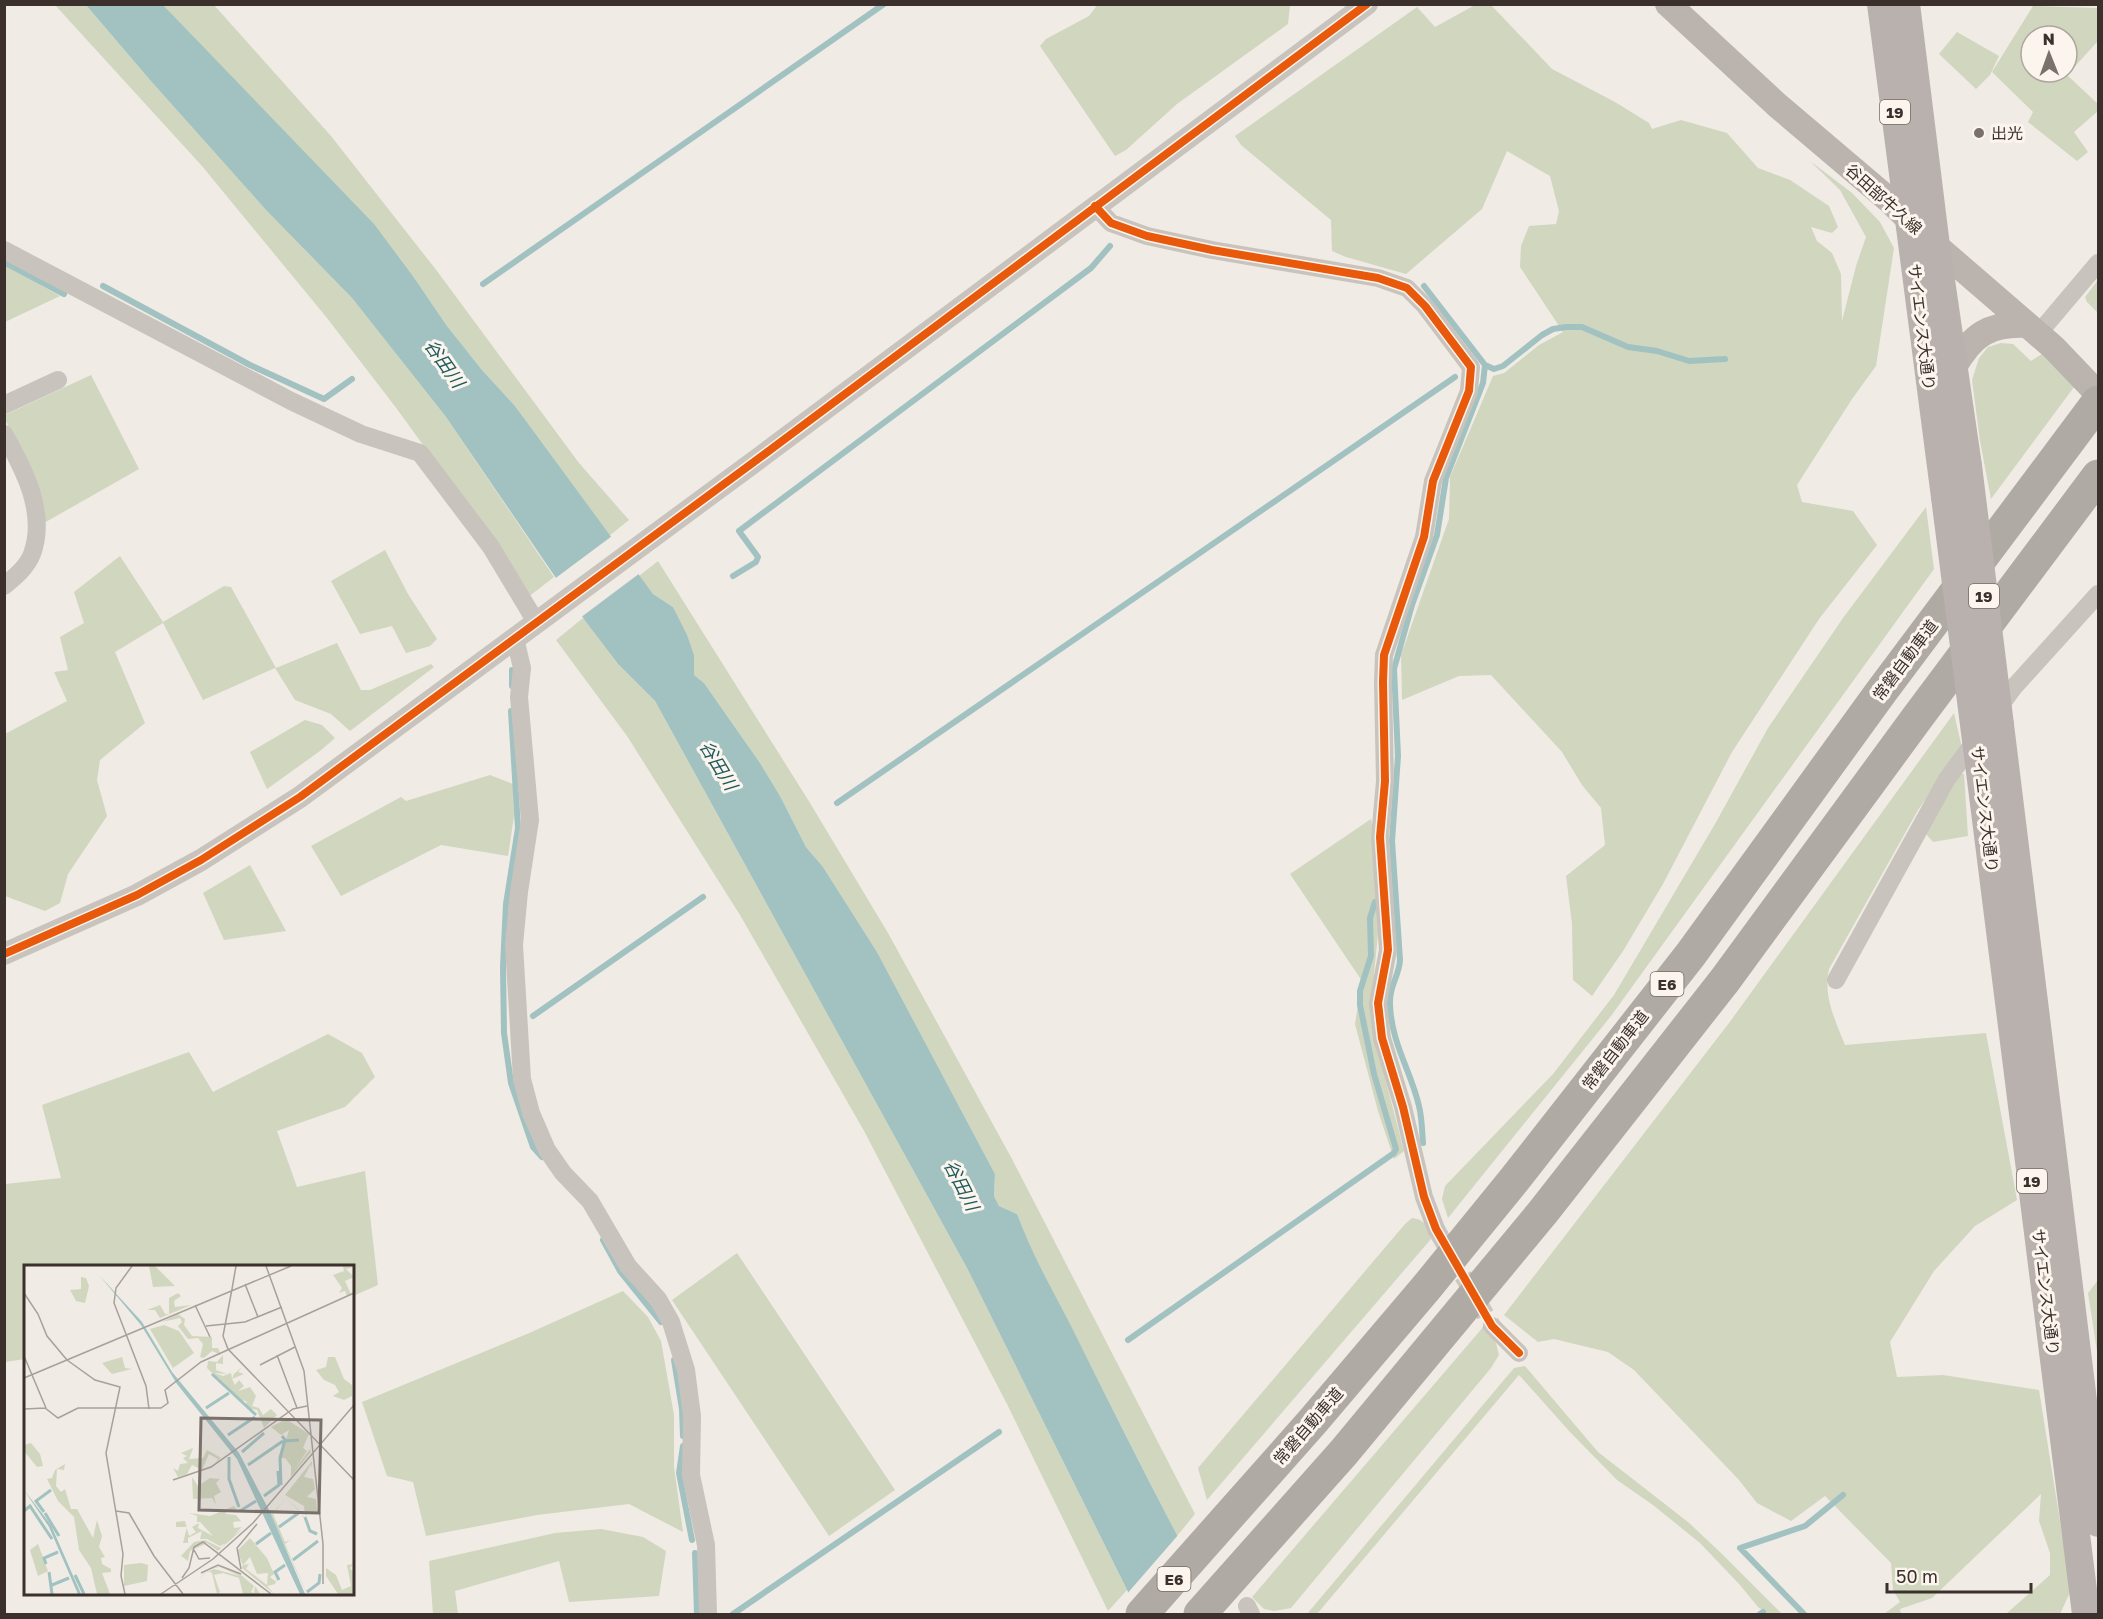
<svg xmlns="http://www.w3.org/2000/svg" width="2103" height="1619" font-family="'Golos Text','Noto Sans JP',sans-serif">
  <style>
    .green { fill: #d1d6bf; fill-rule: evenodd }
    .water { fill: #a1c2c1 }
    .pier { fill: #f0ebe5 }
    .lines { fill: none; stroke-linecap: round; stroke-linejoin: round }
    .stream { stroke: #a1c2c1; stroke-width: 6 }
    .minor-tunnel { stroke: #ccc6c0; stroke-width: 18; stroke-dasharray: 18 9; stroke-linecap: butt }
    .minor { stroke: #c9c3be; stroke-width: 18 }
    .tertiary { stroke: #c9c3be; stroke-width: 22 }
    .secondary { stroke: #bab3ae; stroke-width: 26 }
    .primary { stroke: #b8b1ad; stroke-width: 28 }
    .motorway { stroke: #afaaa4; stroke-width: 33 }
    .primary-bridge { stroke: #b8b1ad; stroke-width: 28 }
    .cycleway-casing { stroke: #fbf5ee; stroke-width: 11 }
    .cycleway { stroke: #e8590c; stroke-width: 8 }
    .poi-dot { fill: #7a716c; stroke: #fbf5ee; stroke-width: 2 }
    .labels { text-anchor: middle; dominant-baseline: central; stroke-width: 6; stroke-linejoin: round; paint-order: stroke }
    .shield { fill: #fbf5ee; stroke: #756b66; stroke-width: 1.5 }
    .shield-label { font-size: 15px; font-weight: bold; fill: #3b302b }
    .poi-label { font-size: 16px; fill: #3b302b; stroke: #fbf5ee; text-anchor: start }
    .street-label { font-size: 16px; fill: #3b302b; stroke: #fbf5ee }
    .water-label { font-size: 18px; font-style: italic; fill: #1f5a5e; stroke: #fbf5ee }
    .inset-river { fill: none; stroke: #a1c2c1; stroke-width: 3 }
    .inset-road { fill: none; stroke: #a8a09b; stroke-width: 1.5 }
    .view { fill: #7a716c; fill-opacity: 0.15; stroke: #7a716c; stroke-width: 3 }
    .inset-edge { fill: none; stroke: #3b302b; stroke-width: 3 }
  </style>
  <rect width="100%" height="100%" fill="#f0ebe5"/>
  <path class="green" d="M1098,4H1290V5L1288,24L1177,104L1126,150L1115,156L1040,46L1046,39L1089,16Z
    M55,5H86L150,80L266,210L352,298L446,417L554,577L527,598L488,535L397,409L327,318L202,166Z
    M163,5H214L331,136L437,271L579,463L629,520L609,536L515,406L482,370L447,326L415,279Z
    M1475,5H1491L1552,69L1615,102L1649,123L1652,129L1681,120L1727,133L1758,168L1790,180L1829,206L1838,227L1832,233L1811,227L1817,241L1832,253L1841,274L1842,321L1856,266L1866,237L1840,190L1810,161L1852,193L1880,222L1894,248L1876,366L1852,399L1797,485L1802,502L1853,511L1877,545L1819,619L1732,752L1663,884L1623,951L1592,996L1573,980L1572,924L1566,876L1605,845L1601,808L1582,785L1562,752L1491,675L1459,676L1402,700L1401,655L1449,519L1450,477L1493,376L1504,373L1539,345L1563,332L1520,267L1521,246L1529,226L1556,224L1559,211L1550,176L1507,151L1482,209L1406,274L1346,257L1332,251L1331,220L1241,145L1235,136L1417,7L1435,27Z
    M2033,6L2098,8V41L2067,75L2098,104V111L2074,132L2088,152L2077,161L2028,122L2033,112L1992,72ZM2031,36H2067V72H2031Z
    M1957,32L1999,56L1990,75L1976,89L1939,54Z
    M5,265L60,296L5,322Z
    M2098,280V313L2087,302L2085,297Z
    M2001,343L2013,344L2031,361L2042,354L2074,387L1991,499L1980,441L1972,380L1979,358L1988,347Z
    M91,375L139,469L44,523L28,469L5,419V415Z
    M1926,507L1934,569L1611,1016L1448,1218L1442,1199L1445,1186L1553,1074L1614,995L1715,824L1768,728L1843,618Z
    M385,550L408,594L437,639L430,646L406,653L392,626L360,634L331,581Z
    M120,556L163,622L224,586L231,587L276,668L337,643L361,690H370L431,664L434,667L350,731L331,714L295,700L275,668L203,700L163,623L115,652L145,723L100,760L97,780L107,816L68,874L60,903L45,911L5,896V734L67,701L54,672L68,670L60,637L84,623L74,592Z
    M658,561L810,803L888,933L1012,1159L1195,1514L1177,1536L1025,1236L1017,1214L999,1206L994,1196L995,1174L877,952L823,867L806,847L780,796L760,763L704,683L694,675V655L673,607L653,594L639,576Z
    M583,618L618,664L655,701L967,1268L1127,1590L1108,1611L1007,1404L863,1129L740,915L627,736L556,640Z
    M1954,713L1962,748L1918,810L1829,969C1823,996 1835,1020 1845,1045L1986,1033L2017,1200L1975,1226L1934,1271L1890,1342L1897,1377L1943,1375L2039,1390L2071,1590L2060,1614H2006L2050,1575V1553L2039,1521L2041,1494L1932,1598L1900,1609L1901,1614H1884L1900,1602L1893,1590L1891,1563L1825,1496L1791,1521L1757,1503L1739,1480L1634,1370L1608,1352L1554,1339L1538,1342L1504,1315L1729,1023Z
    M305,720L322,725L335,738L320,751L267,789L250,752Z
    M1960,774H1964L1968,836L1933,842L1926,834Z
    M490,775L513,784L514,816L508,856L441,845L341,896L311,846L401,797L406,801Z
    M1371,819L1374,833L1379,924L1374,974L1373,1015L1385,1078L1404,1151L1394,1159L1378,1111L1355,1024L1362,981L1290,874Z
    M250,865L286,931L224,940L203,893Z
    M328,1034L362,1053L375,1077L345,1107L277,1131L297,1187L365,1171L378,1285L353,1296L352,1266H26L25,1359L5,1362V1184L61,1178L42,1105L189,1052L213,1092Z
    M1412,1218C1426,1220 1427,1226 1431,1239L1207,1500L1198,1468L1405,1224Z
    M737,1253L895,1490L829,1536L672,1300Z
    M2098,1280V1358L2088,1293Z
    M623,1291L648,1317L661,1341L674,1415V1467L683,1532L629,1504L537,1515L426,1536L413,1482L387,1476L362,1402L527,1334Z
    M1484,1326L1496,1343L1499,1355L1491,1368L1291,1608L1274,1611L1264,1609L1252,1597Z
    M1525,1366L1598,1452L1688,1522L1721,1553L1782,1614H1768L1758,1607L1740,1585L1700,1543L1653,1505L1617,1480L1570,1432L1519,1375L1317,1614H1307L1514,1368Z
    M601,1529L643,1537L666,1551L659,1596L569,1602L559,1561L455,1591L458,1614H433L429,1561L555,1533Z"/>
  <path class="water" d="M86,5H163L374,224L415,279L447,326L482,370L515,406L653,594L673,607L687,635L694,655V675L704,683L760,763L780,796L806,847L823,867L877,952L995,1174L994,1196L999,1206L1017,1214C1034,1260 1060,1302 1081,1346C1126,1436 1171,1526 1219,1614H1139L967,1268L655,701L618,664L586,622L446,417L352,298L266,210L150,80Z"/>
  <path class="pier" d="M612,536L640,573L580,618L553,580Z
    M1179,1534L1222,1614H1135L1126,1595Z"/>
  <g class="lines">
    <path class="stream" d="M4,262L64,294
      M483,284L884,4
      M103,286L250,365L324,399L352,379
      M1424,286L1485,365L1494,369L1503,366L1542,335L1553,329L1566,327H1582L1628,347L1657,351L1689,361L1725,359
      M733,576L756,562L758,557L739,531L1091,268L1110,246
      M512,686V670
      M511,711L518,828L506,904L503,967L504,1033L511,1083L533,1147L542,1157
      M837,803L1455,377
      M533,1016L703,897
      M1423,1143C1422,1131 1422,1118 1419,1106C1411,1071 1391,1043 1390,1004C1389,985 1399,977 1400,960L1392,841L1398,756L1394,669L1412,605L1437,535L1446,478L1483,383L1485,365
      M603,1240L620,1271L661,1322
      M1128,1340L1394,1153L1396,1149L1374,1074L1360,1005V991L1371,956L1370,918L1375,902
      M674,1360L682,1409L683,1436
      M683,1446L679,1473L692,1540
      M695,1553L697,1614
      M733,1614L999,1432
      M1760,1614L1763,1612
      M1804,1614L1740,1548L1805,1526L1843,1495"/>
    <path class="minor-tunnel" d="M1436,1229L1492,1326"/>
    <path class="minor" d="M1095,206L1111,223L1147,236L1212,250L1378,278L1407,288L1425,306L1471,367L1469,391L1433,481L1424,537L1384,655L1383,682L1385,781L1380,837L1388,950L1378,1003L1382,1038L1403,1107L1424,1197L1436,1229
      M4,250L291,401L361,434L420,453L491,547L536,622
      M2038,334L2098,263
      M4,405L58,380
      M4,434C24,469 47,513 32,554C27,567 15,577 4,586
      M515,638L522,668L519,697L530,820L519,892L514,945L522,1079L531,1113L547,1150L563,1173L590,1201L628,1266L658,1299L671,1322L686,1370L692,1416L691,1475L706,1545L708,1614
      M1997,710L2014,687L2098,594
      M1836,980L1947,779L1978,737
      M1492,1326L1519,1353
      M1247,1606L1251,1614"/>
    <path class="tertiary" d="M4,954L137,895L201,860L300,797L762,456L1367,4"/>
    <path class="secondary" d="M1668,4L1777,105L1889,200L1936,246L2053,347L2098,394
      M1954,367C1972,335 1989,323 2027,325"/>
    <path class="primary" d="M1881,4L1945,497
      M1906,4L1936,246L1968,466
      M2000,725L2098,1523
      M1977,748L2086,1614"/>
    <path class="motorway" d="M1142,1614L1313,1421L1426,1288L1514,1180L1691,954L1881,692L2098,402
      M1200,1614L1344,1452L1543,1212L1725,980L1917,718L2098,476"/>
    <path class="primary-bridge" d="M1968,466L2000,725
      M1945,497L1977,748"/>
    <g class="cycleway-casing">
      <path id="cycleway" d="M1095,206L1111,223L1147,236L1212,250L1378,278L1407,288L1425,306L1471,367L1469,391L1433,481L1424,537L1384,655L1383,682L1385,781L1380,837L1388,950L1378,1003L1382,1038L1403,1107L1424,1197L1436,1229L1492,1326L1519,1353
        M4,954L137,895L201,860L300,797L762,456L1367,4"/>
    </g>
    <use href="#cycleway" class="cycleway"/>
  </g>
  <circle class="poi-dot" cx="1979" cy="133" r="6"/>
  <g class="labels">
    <g class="shield">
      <rect x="1880" y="100" width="30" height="24" rx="4.5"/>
      <rect x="1969" y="584" width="30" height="24" rx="4.5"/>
      <rect x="1650.5" y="972" width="33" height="24" rx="4.5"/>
      <rect x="2017" y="1169" width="30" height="24" rx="4.5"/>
      <rect x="1157.5" y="1567" width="33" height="24" rx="4.5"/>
    </g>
    <g class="shield-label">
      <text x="1895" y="112">19</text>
      <text x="1984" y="596">19</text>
      <text x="1667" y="984">E6</text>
      <text x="2032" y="1181">19</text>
      <text x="1174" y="1579">E6</text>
    </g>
    <g class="poi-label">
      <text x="1991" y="133">出光</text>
    </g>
    <g class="street-label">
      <text transform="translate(1884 199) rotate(42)">谷田部牛久線</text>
      <text transform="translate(1922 327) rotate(83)">サイエンス大通り</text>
      <text transform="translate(1905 660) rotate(-53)">常磐自動車道</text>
      <text transform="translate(1985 809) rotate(83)">サイエンス大通り</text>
      <text transform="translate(1615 1050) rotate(-52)">常磐自動車道</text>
      <text transform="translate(2046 1292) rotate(83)">サイエンス大通り</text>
      <text transform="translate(1308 1426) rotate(-49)">常磐自動車道</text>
    </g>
    <g class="water-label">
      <text transform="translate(445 363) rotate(55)">谷田川</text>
      <text transform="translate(719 765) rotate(59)">谷田川</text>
      <text transform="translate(962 1185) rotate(63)">谷田川</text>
    </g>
  </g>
  <g transform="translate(24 1265)">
    <rect width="330" height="330" fill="#f0ebe5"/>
    <path d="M125,1H131L151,21L129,22ZM319,1L329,2L322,4L330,12L321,16L327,29L323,31L321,26L315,28L318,23L309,10L320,6ZM57,12L62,13L65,21L61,38L52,36L46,25L57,24ZM154,28L157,31L150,36L151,42L167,40L136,53L131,45H123L136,40L141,49H145V33ZM154,49L161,54L160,60L168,71L188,72V83H194L197,90L188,86L180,93L176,92L179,79L174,73L164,74L154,61L158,57L156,53L138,57ZM140,60L155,66L170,88L149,103L126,64ZM199,90V99L192,98V105L203,109L190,108L199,111L207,108L208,114L210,109L218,102L214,107L220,109L208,114L211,120L215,115L220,121L214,126L226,122L228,114L226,122L232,131L228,141L235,143L239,150L247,144L253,150L240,163L233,145L223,143L222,136L215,135L183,103L184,96L193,97ZM98,92L101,103L108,104L88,109L78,98ZM304,92H311L320,114L328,120V131L320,135L309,131L315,127L311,120L300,115L292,105L302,102ZM262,154L285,169L279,183L283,186L271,204L286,184L287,187L267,212V201L261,193L256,194L265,165L257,170L247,162ZM7,178L16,189L19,201L13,202L0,186V180ZM169,183L165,194L179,193L183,185L197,193L191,198L194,194L185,189L178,205L168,200L163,209L154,212L149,203L154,206L156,199L164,198L159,193L163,191L157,188ZM288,196V203L287,199L280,212L289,214L291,224L283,232L292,234L293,246L281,250L280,241L261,230ZM41,199L40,205L33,204L32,221L37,227L41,224L47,244H53L69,273L73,255L78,271L75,282L81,292L77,293L78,299L87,304V307L78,308L86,329H73L67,303L55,285L50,252L34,236L23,214L28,213L31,205ZM168,212L174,221L186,213L196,214L192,218L197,227L190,231L192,240L188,233L169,234ZM262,233L249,249L261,277L266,275L261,279L283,329L245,247L248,249L262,233L278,248L282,256L284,262L267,274L284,262L278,249ZM210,241L213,245H201L202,249L212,250L217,256L209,257L210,263L218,262L210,270L220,263L194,286L183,278L166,286L164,296L157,291L170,277L181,275L197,283L202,278L196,281L183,274H176L178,266L164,273V278H159L163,262H152V257L161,256L165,271L172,267L168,262L175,258L174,263L189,271L176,257H173V251L165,248L186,251ZM226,273L243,293L250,309L246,312L251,316L253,314L251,319L243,321L250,329L218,303L219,300L225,299L222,304L243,320L244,308L233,309L226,292L219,300L213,286ZM14,279L24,306L14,311L6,285ZM117,298L124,300L123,316L100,321V300ZM330,299L326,303L330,308V329H314L302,311V303L312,310L318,325L327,321L323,300ZM197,301L203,303L217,310L230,321L227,327L230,328L231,321L236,329H219L215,313L199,308L190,310L196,327L193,329L188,308L184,306L172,316L181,308L190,304L216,311L196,302L184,304L156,323L184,304Z" fill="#d1d6bf"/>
    <path d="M75,10L118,57L148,107L215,188L246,247L281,329H276L213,194L153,119L117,60ZM0,225L27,260L57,329H54L25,262Z" fill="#a1c2c1"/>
    <path class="inset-river" d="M188,109L232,150M182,143L205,128M204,170L231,152M258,171L262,176L275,175M218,187L240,168M205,192V214L215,242M224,200L259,176M257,220L256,193L261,175M240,231L255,220L254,206M0,246L6,241L28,274M216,246L232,236M20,247L12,236L27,225M21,248L35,271M281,252L286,266L293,269M255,262L276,247M232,279L247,268M269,295L294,276M22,299L20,293L34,287M25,307L28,329M51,310L60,329M255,315L251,307L261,300M28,320L45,313M283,327L295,318L296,309"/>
    <path class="inset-road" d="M108,1L92,23L90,38L122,121L125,144M242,1L280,106L299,279V319M221,19L234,52M208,24L212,1M208,24L199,71L204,84L330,215M0,28L14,49L23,71L43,95M171,40L186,72M182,61L221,57L258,42M253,90L273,143M0,91L22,143M43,95L71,115L96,122L82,188L99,289L97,311L101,329M236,100L271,82M0,113L267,1M0,144L21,143L34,153L54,143H137L144,138L141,125L177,97L330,28M149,215L187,202L269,144L283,141M92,246L105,248L130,291L159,329M170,285L175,294L186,293M217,304L213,283L233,259M177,308L194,300L217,309M158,313L165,303L170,282L179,277L247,329M137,329L189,294L229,258L330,140"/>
    <path class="view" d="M177,153L297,155L295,248L175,245Z"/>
    <rect width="330" height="330" class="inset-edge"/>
  </g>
  <rect width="2103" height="1619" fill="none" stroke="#3b302b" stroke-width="12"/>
  <g transform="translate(2049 54) rotate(359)"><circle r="28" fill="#fbf5ee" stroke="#aea6a0" stroke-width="1.5"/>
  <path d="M0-4.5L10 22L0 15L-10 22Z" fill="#7a716c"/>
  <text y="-9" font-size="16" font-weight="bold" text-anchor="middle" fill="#3b302b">N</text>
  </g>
  <path d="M1887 1583v9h144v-9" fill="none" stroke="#3b302b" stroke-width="3"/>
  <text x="1896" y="1583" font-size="18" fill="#3b302b" stroke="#fbf5ee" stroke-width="4.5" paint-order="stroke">50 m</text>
</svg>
